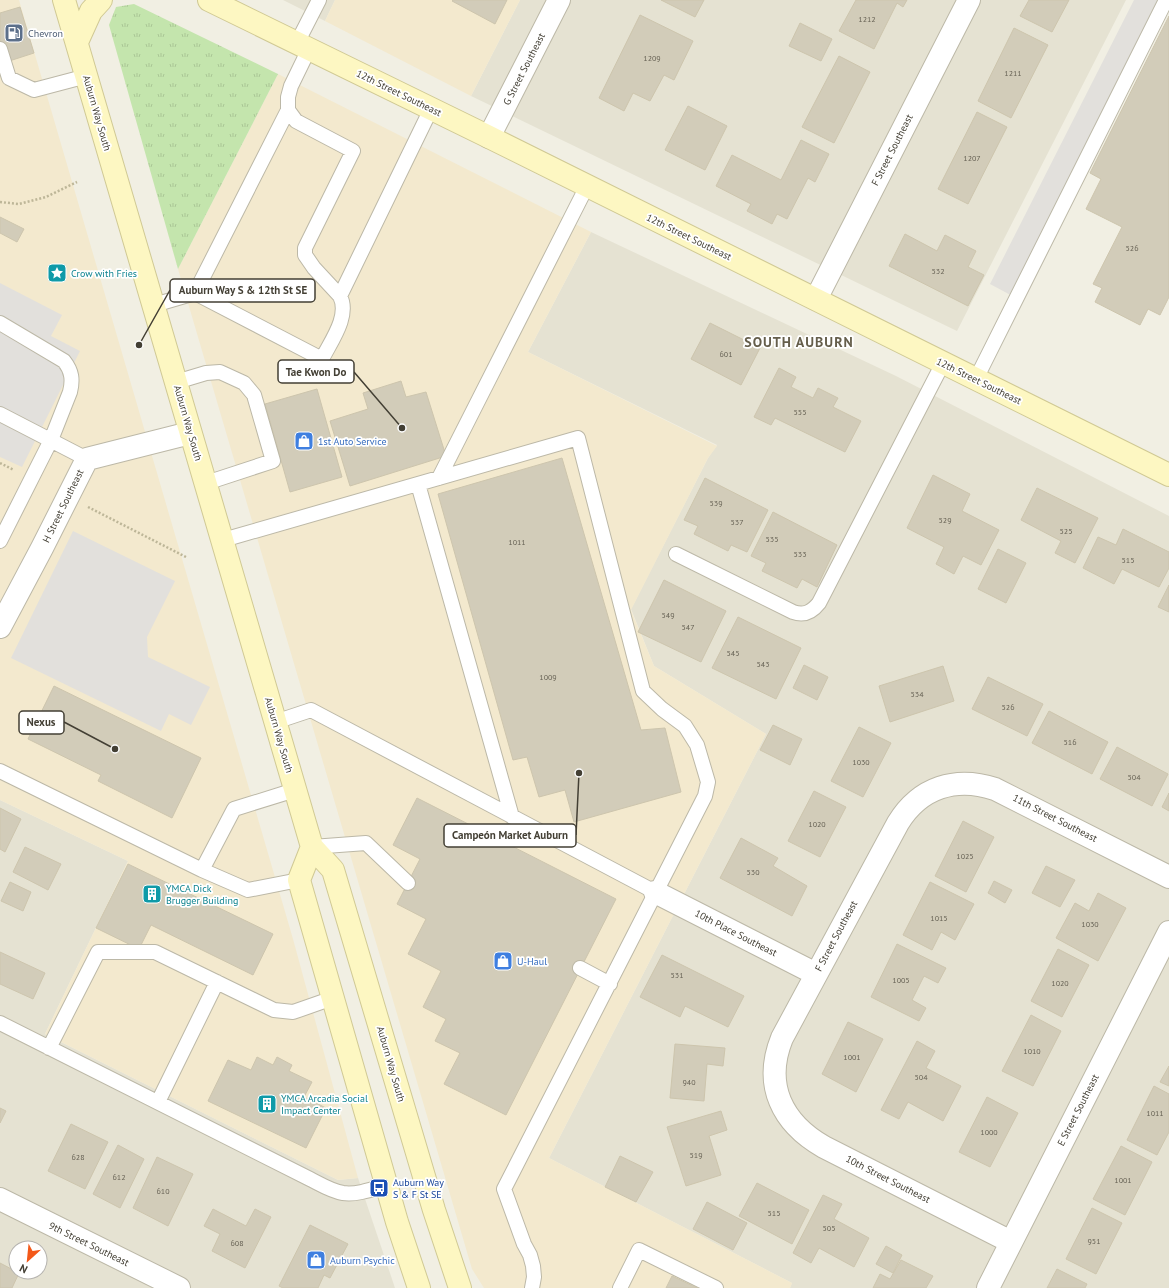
<svg xmlns="http://www.w3.org/2000/svg" width="1169" height="1288" font-family="'PT Sans',sans-serif">
  <style>
    .residential { fill: #e5e2d2; fill-rule: evenodd }
    .commercial { fill: #f3e9ce }
    .grass { fill: url(#grass-tufts) }
    .parking { fill: #e2e0dc }
    .building { fill: #d2ccb9; stroke: #cdc5ad }
    .lines { fill: none; stroke-linecap: round; stroke-linejoin: round }
    .lane-casing { stroke: #bcb8a7; stroke-width: 16 }
    .street-casing { stroke: #bcb8a7; stroke-width: 24 }
    .secondary-casing { stroke: #d0c994; stroke-width: 24 }
    .path { stroke: #bdb698; stroke-width: 2.5; stroke-dasharray: 2 2; stroke-linecap: butt }
    .lane { stroke: #fff; stroke-width: 14 }
    .street { stroke: #fff; stroke-width: 22 }
    .secondary { stroke: #fdf7c2; stroke-width: 22 }
    .labels { text-anchor: middle; dominant-baseline: central; stroke-width: 3.5; stroke-linejoin: round; paint-order: stroke }
    .number-label { font-size: 8px; fill: #676255 }
    .service-label { font-size: 10px; fill: #4e5e75; stroke: #fff; text-anchor: start }
    .street-label { font-size: 10px; fill: #433f34; stroke: #fff }
    .culture-label { font-size: 10px; fill: #0d838f; stroke: #fff; text-anchor: start }
    .shop-label { font-size: 10px; fill: #366cbe; stroke: #fff; text-anchor: start }
    .transit-label { font-size: 10px; fill: #164399; stroke: #fff; text-anchor: start }
    .district-label { font-size: 14px; font-weight: bold; letter-spacing: 1px; fill: #655e4b; stroke: #fff }
    .leader { fill: none; stroke: #433f34; stroke-width: 1.5 }
    .callout-dot { fill: #433f34; stroke: #fff; stroke-width: 1.5 }
    .callout { fill: #fff; stroke: #433f34; stroke-width: 1.5 }
    .callout-label { font-size: 11px; text-anchor: middle; font-weight: bold; fill: #433f34 }
  </style>
  <defs>
    <pattern id="grass-tufts" width="24" height="20" patternUnits="userSpaceOnUse"><rect width="24" height="20" fill="#c4e5ad"/><path d="M3 7l-1-3M5 7V3M7 7l1-3M15 17l-1-3M17 17v-4M19 17l1-3" fill="none" stroke="#aac695"/></pattern>
  </defs>
  <rect width="100%" height="100%" fill="#f1efe3"/>
  <path class="residential" d="M283,0H335L325,21Z
    M520,0H1126L957,331L471,96Z
    M591,232L896,376L1169,516V1288H790L792,1283L549,1158L766,734L654,666L631,609L708,458L717,445L528,352Z
    M0,800L128,861L45,1034L338,1180L358,1178L395,1288H0ZM16,1248H40V1272H16Z"/>
  <path class="commercial" d="M0,0H19L293,939L358,1178L338,1180L45,1034L128,861L0,800Z
    M335,0H520L471,96L325,21Z
    M278,74L591,232L528,352L717,446L708,458L631,610L654,666L766,734L549,1158L792,1283L790,1288H484L472,1269L178,269Z"/>
  <path class="grass" d="M134,4L278,74L178,269L109,25L116,7Z"/>
  <path class="parking" d="M1134,0H1169L1020,300L990,284Z
    M0,283L62,315L51,336L80,351L22,467L0,457Z
    M73,531L175,581L147,637L148,657L210,687L191,725L169,714L161,731L11,658Z"/>
  <path class="building" d="M453,0H507L495,24L452,1Z
    M661,0H704L695,17Z
    M856,0H907L903,7L897,3L874,49L839,31Z
    M1029,0H1069L1052,32L1020,16Z
    M20,7L34,53L0,64V13Z
    M640,15L693,41L674,80L664,75L650,101L633,93L624,111L599,98Z
    M1169,16V297L1160,315L1148,309L1140,325L1095,302L1102,288L1093,284L1122,227L1086,209L1101,179L1090,173Z
    M800,23L832,39L821,61L789,46Z
    M1014,28L1048,45L1011,118L978,101Z
    M839,56L870,72L834,143L802,127Z
    M688,106L727,126L705,170L665,150Z
    M977,112L1007,127L968,204L938,189Z
    M801,140L829,154L815,182L808,178L787,219L777,214L772,224L747,211L751,204L716,186L732,155L781,180Z
    M0,217L24,229L17,242L0,233Z
    M905,234L937,251L945,235L976,251L968,267L984,275L968,306L889,266Z
    M710,323L760,348L741,385L691,359Z
    M779,368L796,377L791,387L813,398L818,388L838,398L833,407L861,421L845,452L775,418L771,425L754,417Z
    M401,381L406,397L426,392L446,456L350,486L330,421L368,409L363,393Z
    M317,389L342,477L290,492L265,404Z
    M562,458L641,730L665,728L681,792L574,822L565,790L539,797L527,757L513,760L438,494Z
    M933,475L970,494L962,511L999,530L981,565L963,556L954,574L936,564L944,547L907,528Z
    M705,478L768,510L747,552L731,545L728,551L694,534L698,526L684,520Z
    M1037,488L1098,518L1075,563L1055,553L1061,541L1021,520Z
    M773,512L837,545L817,587L802,579L797,588L762,571L766,563L751,556Z
    M1123,529L1169,552V568L1159,587L1122,569L1114,584L1083,568L1098,537L1116,545Z
    M998,549L1026,563L1006,603L978,589Z
    M664,580L726,611L701,662L638,632Z
    M1169,585V612L1158,607Z
    M738,617L801,648L776,699L712,668Z
    M804,665L828,677L817,700L793,688Z
    M943,666L954,701L890,722L879,686Z
    M988,677L1043,704L1027,736L972,709Z
    M54,686L201,758L172,818L98,781L101,775L28,739Z
    M1049,711L1108,742L1092,774L1032,743Z
    M773,725L802,739L790,765L760,750Z
    M859,727L891,743L863,797L831,781Z
    M1117,747L1168,774L1152,806L1100,779Z
    M814,791L846,807L820,857L788,841Z
    M1169,793V811L1162,807Z
    M417,798L616,899L506,1115L444,1084L460,1053L435,1041L446,1019L423,1007L441,971L408,954L426,919L397,904L420,859L393,845Z
    M0,808L21,819L5,852L0,849Z
    M963,821L994,837L966,892L935,876Z
    M741,838L778,858L773,866L807,886L792,916L720,878Z
    M25,847L61,864L48,890L13,872Z
    M128,864L273,934L253,975L151,925L139,949L96,928Z
    M1046,866L1075,880L1060,907L1032,893Z
    M994,881L1012,890L1005,903L988,893Z
    M10,882L31,892L23,911L1,901Z
    M930,882L974,904L955,940L941,932L932,950L903,935Z
    M1098,893L1126,908L1098,961L1056,938L1075,903L1089,911Z
    M897,944L946,968L938,983L924,976L912,1000L926,1008L919,1021L871,997Z
    M1058,949L1089,965L1062,1017L1031,1001Z
    M0,952L45,973L33,999L0,984Z
    M662,955L744,996L728,1027L685,1006L680,1017L640,997Z
    M1031,1015L1061,1031L1033,1086L1002,1071Z
    M848,1022L883,1039L856,1092L822,1074Z
    M917,1041L935,1051L926,1068L961,1086L943,1121L908,1102L899,1119L881,1110Z
    M675,1044L725,1048L723,1066L707,1064L704,1101L670,1098Z
    M257,1057L273,1065L277,1057L292,1065L289,1071L312,1082L304,1097L326,1108L306,1148L208,1101L228,1060L251,1070Z
    M1169,1066V1086L1160,1082Z
    M1154,1086L1169,1094V1132L1157,1155L1127,1140Z
    M987,1097L1018,1113L990,1167L959,1152Z
    M0,1108L6,1111L0,1123Z
    M721,1111L727,1130L709,1136L721,1175L686,1186L667,1127Z
    M71,1124L108,1142L85,1189L48,1171Z
    M118,1145L144,1159L120,1208L93,1194Z
    M1121,1146L1152,1162L1125,1215L1093,1199Z
    M620,1156L653,1172L636,1202L605,1187Z
    M157,1157L193,1174L168,1226L133,1208Z
    M757,1183L809,1210L792,1244L739,1216Z
    M823,1195L842,1204L834,1219L869,1238L854,1267L819,1248L811,1263L793,1253Z
    M707,1202L747,1223L733,1250L693,1229Z
    M1092,1208L1122,1223L1096,1274L1066,1259Z
    M213,1209L246,1226L255,1209L271,1217L245,1268L212,1251L220,1234L204,1226Z
    M310,1225L348,1244L330,1278L324,1275L318,1288H283L279,1286Z
    M886,1246L902,1255L893,1273L876,1264Z
    M901,1260L933,1276L926,1288H873L880,1274L890,1279Z
    M0,1263L19,1273L12,1288H0Z
    M1057,1269L1087,1284L1085,1288H1047Z
    M672,1276L697,1288H666Z"/>
  <g class="lines">
    <g class="lane-casing">
      <path id="lane" d="M297,43L319,0
        M0,49L9,78L34,90L87,76
        M195,293L288,110V97L291,86L309,49
        M340,296L431,109
        M154,305L195,293L322,359C331,341 350,316 340,296L314,268L305,255V248L353,151L296,121L288,110
        M0,323L64,361C72,371 73,380 70,392L51,440L0,541
        M976,379L1166,0
        M176,382L206,373L220,372L244,383L254,395L273,461L206,483
        M0,414L87,459
        M439,478L587,186
        M418,484L512,817
        M223,540L578,438L643,691L662,709L685,726L697,745L708,782L705,796L504,1189L524,1244L530,1255L533,1266L534,1277L532,1288
        M676,554L793,612C804,616 812,612 819,603L943,363
        M275,722L311,710L655,892
        M0,771L202,870L248,890L299,880
        M312,847L366,843L408,883
        M202,870L234,809L295,790
        M580,968L610,984
        M0,1023L310,1179C320,1184 331,1191 343,1193C357,1195 373,1189 387,1185
        M49,1048L98,952H155L274,1010L293,1012L333,998
        M158,1102L217,982
        M620,1288L639,1250L716,1288"/>
    </g>
    <g class="street-casing">
      <path id="street" d="M489,137L559,0
        M816,299L969,0
        M0,627L42,548L87,459L190,433
        M655,892L816,974
        M0,1199L179,1288
        M1011,1242L824,1147C782,1123 763,1085 782,1038L898,823C920,787 956,776 995,789L1169,877
        M988,1288L1169,932"/>
    </g>
    <g class="secondary-casing">
      <path id="secondary" d="M64,0L312,847L333,870L434,1210L460,1288
        M209,0L489,137L1169,475
        M77,42L91,11L101,0
        M312,847L299,880L397,1222L419,1288"/>
    </g>
    <path class="path" d="M0,202L19,204L46,197L77,182
      M0,463L14,470
      M88,507L186,557"/>
    <use href="#lane" class="lane"/>
    <use href="#street" class="street"/>
    <use href="#secondary" class="secondary"/>
  </g>
  <defs>
    <g id="fuel-square" transform="scale(1)"><rect x="-9" y="-9" width="18" height="18" rx="4" fill="#5c6f8a" stroke="#fff"/><path d="M-5.5-6h7V0h2V4h1.3V-2.5L3-4.5l.8-.8L6-3V5H2.5V1h-1V6h-7ZM-4.2-4.7v3.2H.2V-4.7Z" fill="#fff"/></g>
    <g id="sight-square" transform="scale(1)"><rect x="-9" y="-9" width="18" height="18" rx="4" fill="#0f9aa8" stroke="#fff"/><path d="M0-6L1.8-2.2L6-1.7L2.9 1.2L3.7 5.4L0 3.3L-3.7 5.4L-2.9 1.2L-6-1.7L-1.8-2.2Z" fill="#fff"/></g>
    <g id="shop-square" transform="scale(1)"><rect x="-9" y="-9" width="18" height="18" rx="4" fill="#3f7fe0" stroke="#fff"/><path d="M-5-2.5h2.3a2.7 3.5 0 0 1 5.4 0H5L5.5 6h-11ZM-1.5-2.5h3a1.5 2.3 0 0 0-3 0Z" fill="#fff"/></g>
    <g id="building-square" transform="scale(1)"><rect x="-9" y="-9" width="18" height="18" rx="4" fill="#0f9aa8" stroke="#fff"/><path d="M-4-6H4V6H1V3H-1V6H-4ZM-2.5-4.3h1.7v1.8h-1.7ZM.8-4.3h1.7v1.8H.8ZM-2.5-1h1.7V.8h-1.7ZM.8-1h1.7V.8H.8Z" fill="#fff"/></g>
    <g id="bus-square" transform="scale(1)"><rect x="-9" y="-9" width="18" height="18" rx="4" fill="#1a4fb4" stroke="#fff"/><path d="M-5-6H5V4H4V6H2V4H-2V6H-4V4H-5ZM-3.5-4V0h7V-4ZM-3.5 1.2v1.5H-2V1.2ZM2 1.2v1.5H3.5V1.2Z" fill="#fff"/></g>
  </defs>
  <g fill-rule="evenodd">
    <use href="#fuel-square" x="14" y="33"/>
    <use href="#sight-square" x="57" y="273"/>
    <use href="#shop-square" x="304" y="441"/>
    <use href="#building-square" x="152" y="894"/>
    <use href="#shop-square" x="503" y="961"/>
    <use href="#building-square" x="267" y="1104"/>
    <use href="#bus-square" x="379" y="1188"/>
    <use href="#shop-square" x="316" y="1260"/>
  </g>
  <g class="labels">
    <g class="number-label">
      <text x="867" y="19">1212</text>
      <text x="652" y="58">1209</text>
      <text x="1013" y="73">1211</text>
      <text x="972" y="158">1207</text>
      <text x="1132" y="248">526</text>
      <text x="938" y="271">532</text>
      <text x="726" y="354">601</text>
      <text x="800" y="412">555</text>
      <text x="716" y="503">539</text>
      <text x="945" y="520">529</text>
      <text x="737" y="522">537</text>
      <text x="1066" y="531">525</text>
      <text x="772" y="539">535</text>
      <text x="517" y="542">1011</text>
      <text x="800" y="554">533</text>
      <text x="1128" y="560">515</text>
      <text x="668" y="615">549</text>
      <text x="688" y="627">547</text>
      <text x="733" y="653">545</text>
      <text x="763" y="664">543</text>
      <text x="548" y="677">1009</text>
      <text x="917" y="694">534</text>
      <text x="1008" y="707">526</text>
      <text x="1070" y="742">516</text>
      <text x="861" y="762">1030</text>
      <text x="1134" y="777">504</text>
      <text x="817" y="824">1020</text>
      <text x="965" y="856">1025</text>
      <text x="753" y="872">530</text>
      <text x="939" y="918">1015</text>
      <text x="1090" y="924">1030</text>
      <text x="677" y="975">531</text>
      <text x="901" y="980">1005</text>
      <text x="1060" y="983">1020</text>
      <text x="1032" y="1051">1010</text>
      <text x="852" y="1057">1001</text>
      <text x="921" y="1077">504</text>
      <text x="689" y="1082">940</text>
      <text x="1155" y="1113">1011</text>
      <text x="989" y="1132">1000</text>
      <text x="696" y="1155">519</text>
      <text x="78" y="1157">628</text>
      <text x="119" y="1177">612</text>
      <text x="1123" y="1180">1001</text>
      <text x="163" y="1191">610</text>
      <text x="774" y="1213">515</text>
      <text x="829" y="1228">505</text>
      <text x="1094" y="1241">951</text>
      <text x="237" y="1243">608</text>
    </g>
    <g class="service-label">
      <text x="28" y="33">Chevron</text>
    </g>
    <g class="street-label">
      <text transform="translate(524 69) rotate(-63)">G Street Southeast</text>
      <text transform="translate(399 93) rotate(26)">12th Street Southeast</text>
      <text transform="translate(97 113) rotate(74)">Auburn Way South</text>
      <text transform="translate(892 150) rotate(-63)">F Street Southeast</text>
      <text transform="translate(689 237) rotate(26)">12th Street Southeast</text>
      <text transform="translate(979 381) rotate(26)">12th Street Southeast</text>
      <text transform="translate(188 423) rotate(74)">Auburn Way South</text>
      <text transform="translate(63 506) rotate(-64)">H Street Southeast</text>
      <text transform="translate(279 735) rotate(74)">Auburn Way South</text>
      <text transform="translate(1055 818) rotate(27)">11th Street Southeast</text>
      <text transform="translate(736 933) rotate(27)">10th Place Southeast</text>
      <text transform="translate(836 936) rotate(-62)">F Street Southeast</text>
      <text transform="translate(391 1064) rotate(74)">Auburn Way South</text>
      <text transform="translate(1078 1110) rotate(-63)">E Street Southeast</text>
      <text transform="translate(888 1179) rotate(27)">10th Street Southeast</text>
      <text transform="translate(89 1244) rotate(26)">9th Street Southeast</text>
    </g>
    <g class="culture-label">
      <text x="71" y="273">Crow with Fries</text>
      <text x="166" y="888">YMCA Dick<tspan x="166" dy="12">Brugger Building</tspan></text>
      <text x="281" y="1098">YMCA Arcadia Social<tspan x="281" dy="12">Impact Center</tspan></text>
    </g>
    <g class="shop-label">
      <text x="318" y="441">1st Auto Service</text>
      <text x="517" y="961">U-Haul</text>
      <text x="330" y="1260">Auburn Psychic</text>
    </g>
    <g class="transit-label">
      <text x="393" y="1182">Auburn Way<tspan x="393" dy="12">S &amp; F St SE</tspan></text>
    </g>
    <g class="district-label">
      <text x="799" y="342">SOUTH AUBURN</text>
    </g>
  </g>
  <path class="leader" d="M139 345L170 290M402 428L354 372M115 749L64 722M579 773L576 835"/>
  <g class="callout-dot">
    <circle cx="139" cy="345" r="4"/>
    <circle cx="402" cy="428" r="4"/>
    <circle cx="115" cy="749" r="4"/>
    <circle cx="579" cy="773" r="4"/>
  </g>
  <g class="callout">
    <rect x="170" y="279" width="145" height="23" rx="4"/>
    <rect x="278" y="360" width="76" height="23" rx="4"/>
    <rect x="19" y="711" width="45" height="23" rx="4"/>
    <rect x="444" y="824" width="132" height="23" rx="4"/>
  </g>
  <g class="callout-label">
    <text x="243" y="294">Auburn Way S &amp; 12th St SE</text>
    <text x="316" y="376">Tae Kwon Do</text>
    <text x="41" y="726">Nexus</text>
    <text x="510" y="839">Campeón Market Auburn</text>
  </g>
  <g transform="translate(28 1260) rotate(207)"><circle r="19" fill="#ffffff" stroke="#b4b2ae"/>
  <path d="M0-3L7 15L0 10L-7 15Z" fill="#f35819"/>
  <text y="-6" font-size="11" font-weight="bold" text-anchor="middle" fill="#433f34">N</text>
  </g>
</svg>
